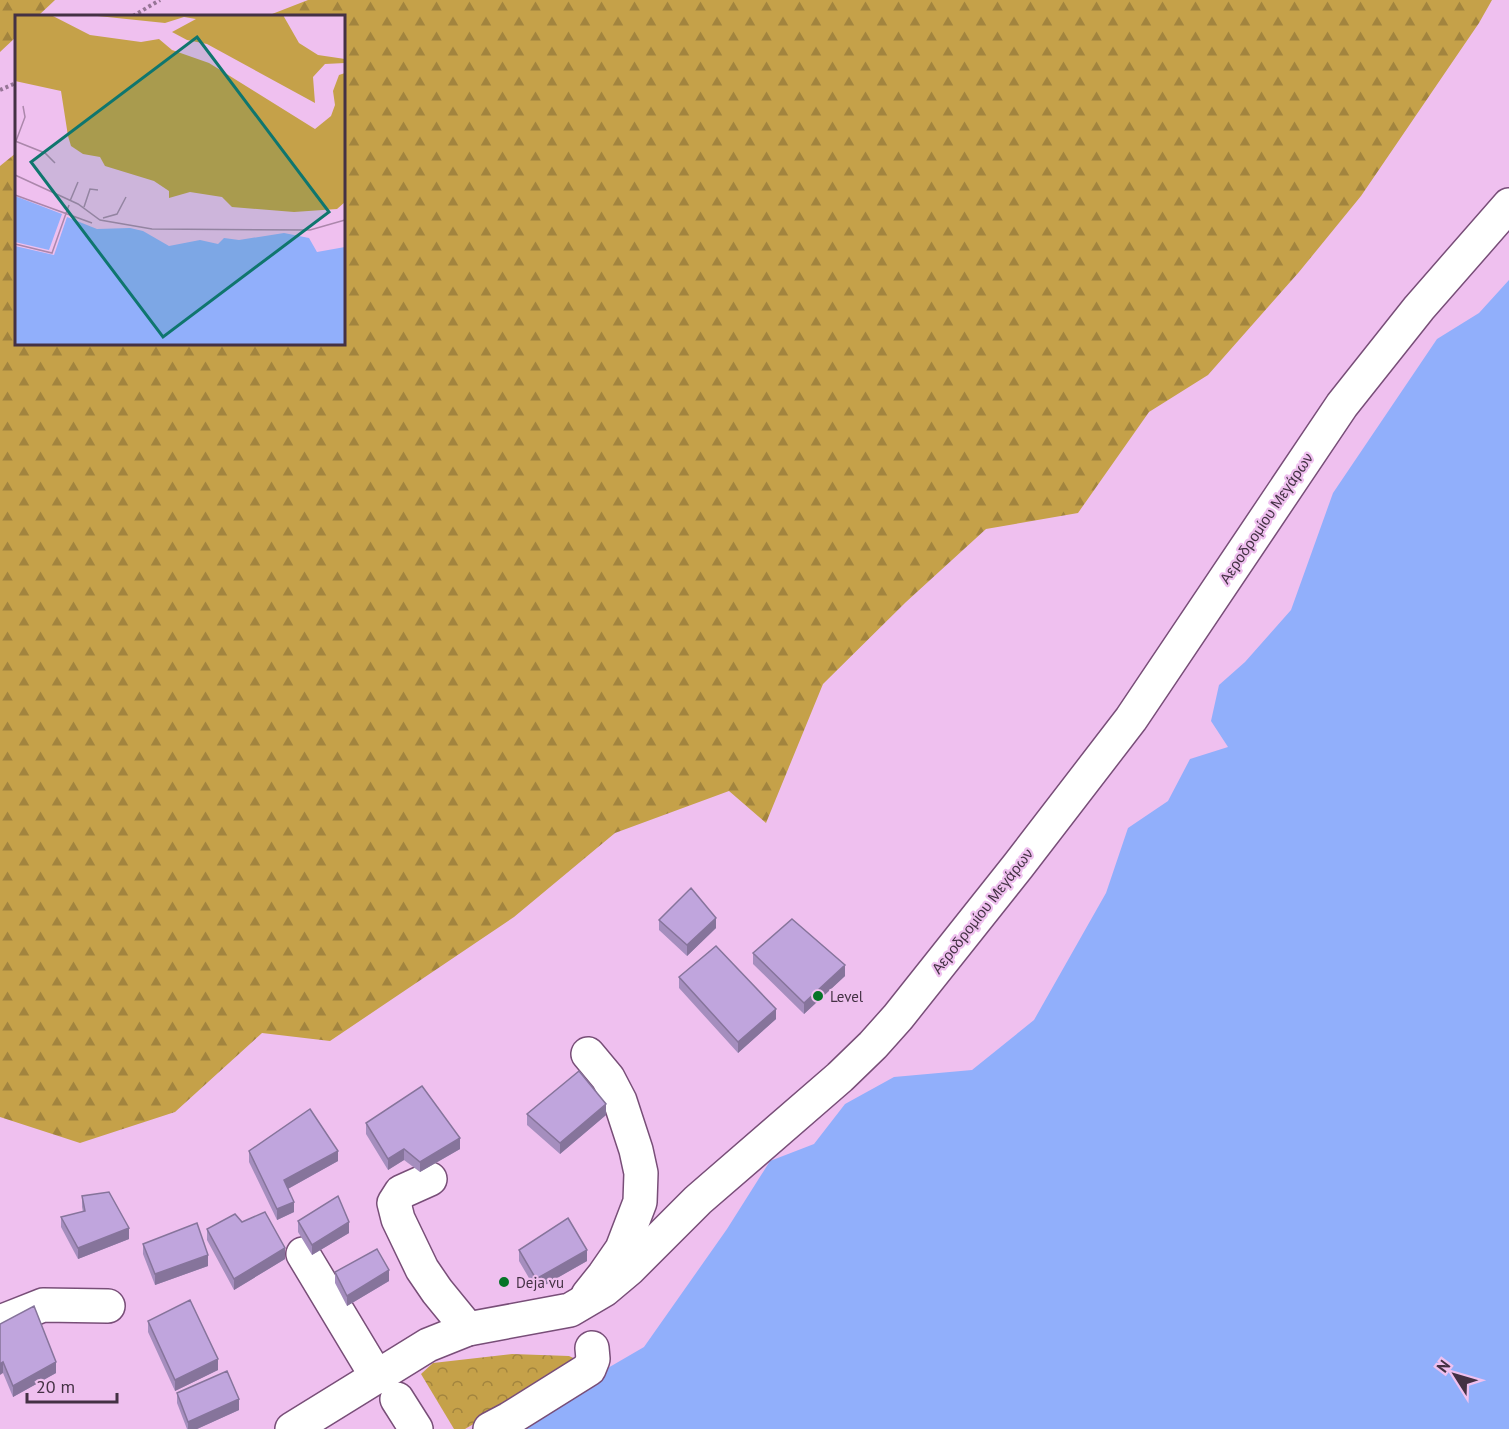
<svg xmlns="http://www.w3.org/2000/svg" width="1509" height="1429" font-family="'PT Sans',sans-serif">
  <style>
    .forest { fill: url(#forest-firs) }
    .park { fill: url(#park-crowns) }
    .water { fill: #91affb }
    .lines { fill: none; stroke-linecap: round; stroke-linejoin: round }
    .minor-casing { stroke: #784e78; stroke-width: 36 }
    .major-casing { stroke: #784e78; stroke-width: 36 }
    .path { stroke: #967596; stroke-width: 4; stroke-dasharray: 3 3; stroke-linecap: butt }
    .minor { stroke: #fff; stroke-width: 33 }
    .major { stroke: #fff; stroke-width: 33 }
    .wall { fill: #a58ebe }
    .shaded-wall { fill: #86749b }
    .building { fill: #c0a5dd; stroke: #86749b; stroke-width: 1.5 }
    .poi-dot { fill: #057427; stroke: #efc0ef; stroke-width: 2 }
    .labels { text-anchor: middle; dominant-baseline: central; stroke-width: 4.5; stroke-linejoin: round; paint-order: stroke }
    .street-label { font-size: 15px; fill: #443144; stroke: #efc0ef }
    .poi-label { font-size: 15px; fill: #443144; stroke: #efc0ef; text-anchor: start }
    .inset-road { fill: none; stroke: #ab87ab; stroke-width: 1.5 }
    .view { fill: #0f766e; fill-opacity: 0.15; stroke: #0f766e; stroke-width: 3 }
    .inset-edge { fill: none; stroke: #443144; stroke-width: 3 }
  </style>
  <defs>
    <pattern id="forest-firs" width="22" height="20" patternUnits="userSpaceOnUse" patternTransform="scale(1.5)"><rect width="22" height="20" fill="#c5a149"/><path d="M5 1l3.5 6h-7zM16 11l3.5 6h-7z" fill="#a2843e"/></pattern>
    <pattern id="park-crowns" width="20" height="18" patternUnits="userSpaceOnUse" patternTransform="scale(1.5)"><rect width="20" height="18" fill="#c5a149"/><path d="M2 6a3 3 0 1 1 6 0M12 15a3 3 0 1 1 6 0" fill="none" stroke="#a2843e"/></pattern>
  </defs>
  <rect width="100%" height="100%" fill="#efc0ef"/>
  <path class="forest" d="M0,0H55L38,16H16V37L0,52Z
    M308,0H1492L1479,23L1361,196L1299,272L1208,375L1149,412L1078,513L986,529L906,602L823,684L766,823L729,791L615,833L514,917L330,1041L262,1033L175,1112L80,1143L0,1117V166L16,153V344H344V16H267Z"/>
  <path class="park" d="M512,1354L569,1356L580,1361L465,1429H454L421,1374L433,1363Z"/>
  <path class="water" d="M1509,280V1429H503L644,1347L727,1229L770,1161L814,1144L845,1104L894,1077L972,1070L1034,1020L1106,893L1128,828L1168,801L1190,759L1228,747L1211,721L1219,685L1245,662L1291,610L1333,493L1437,339L1479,313Z"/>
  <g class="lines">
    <g class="minor-casing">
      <path id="minor" d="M588,1054L608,1078L620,1101L636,1150L641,1173L640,1202L622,1249L604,1275L588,1295
        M430,1179L401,1192L394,1203L398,1219L422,1269L437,1291L468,1329
        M303,1254L377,1377
        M0,1322L43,1305L108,1306
        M397,1399L416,1429
        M490,1429L509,1419L589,1369L593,1359L592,1348"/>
    </g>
    <g class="major-casing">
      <path id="major" d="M292,1429L428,1345L468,1329L570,1310L604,1290L629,1269L698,1200L840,1077L873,1045L898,1017L1018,866L1131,719L1342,405L1419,308L1509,205"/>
    </g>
    <path class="path" d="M133,16L160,0
      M0,90L16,83"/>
    <use href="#minor" class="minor"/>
    <use href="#major" class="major"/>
  </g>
  <path class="wall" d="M659,920L716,928L687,956L659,930Z
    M753,953L845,976L804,1014L753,964Z
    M679,977L776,1019L738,1053L679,988Z
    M527,1114L606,1115L560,1154L527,1125Z
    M366,1123L460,1149L420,1172L404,1160L388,1170L366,1134Z
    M249,1151L338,1161L288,1189L294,1212L277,1220L249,1162Z
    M82,1196L129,1239L78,1259L61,1227V1217L83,1212L82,1207Z
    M298,1221L349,1233L312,1255L298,1232Z
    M242,1222L285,1259L234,1290L207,1240V1229Z
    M143,1244L208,1266L155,1285L143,1254Z
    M519,1250L587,1261L536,1290L519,1261Z
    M335,1272L389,1281L347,1306L335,1283Z
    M148,1321L218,1370L175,1391L148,1332Z
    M0,1324L56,1373L13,1397L3,1373Z
    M177,1393L239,1410L197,1429H187L177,1403Z"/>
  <path class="shaded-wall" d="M716,918V928L687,956V945Z
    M845,965V976L804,1014V1003Z
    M776,1009V1019L738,1053V1042Z
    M606,1104V1115L560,1154V1143Z
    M460,1138V1149L420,1172V1162Z
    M404,1149V1160L388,1170V1159Z
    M338,1151V1161L284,1191V1180Z
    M294,1202V1212L277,1220V1209Z
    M349,1222V1233L312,1255V1245Z
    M129,1228V1239L78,1259V1248Z
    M285,1248V1259L234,1290V1279Z
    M587,1250V1261L536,1290V1279Z
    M208,1255V1266L155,1285V1274Z
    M389,1270V1281L347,1306V1296Z
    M218,1359V1370L175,1391V1380Z
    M3,1362V1373L0,1375V1364Z
    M56,1362V1373L13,1397V1386Z
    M239,1399V1410L197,1429H188V1422Z"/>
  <path class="building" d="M691,888L716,918L687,945L659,920Z
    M792,919L845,965L804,1003L753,953Z
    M716,946L776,1009L738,1042L679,977Z
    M579,1071L606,1104L560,1143L527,1114Z
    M422,1086L460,1138L420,1162L404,1149L388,1159L366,1123Z
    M310,1109L338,1151L284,1180L294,1202L277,1209L249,1151Z
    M109,1192L129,1228L78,1248L61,1217L85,1211L82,1196Z
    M338,1196L349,1222L312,1245L298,1221Z
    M265,1212L285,1248L234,1279L207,1229L235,1214L242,1222Z
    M568,1218L587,1250L536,1279L519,1250Z
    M197,1223L208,1255L155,1274L143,1244Z
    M377,1249L389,1270L347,1296L335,1272Z
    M190,1300L218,1359L175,1380L148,1321Z
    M34,1306L56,1362L13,1386L3,1362L0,1364V1324Z
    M227,1371L239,1399L188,1422L177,1393Z"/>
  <g class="poi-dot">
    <circle cx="818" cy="996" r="6"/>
    <circle cx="504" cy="1282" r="6"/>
  </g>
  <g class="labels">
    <g class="street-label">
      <text transform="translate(1266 518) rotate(-56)">Αεροδρομίου Μεγάρων</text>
      <text transform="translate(982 911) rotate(-52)">Αεροδρομίου Μεγάρων</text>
    </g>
    <g class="poi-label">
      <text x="830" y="996">Level</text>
      <text x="516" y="1282">Deja vu</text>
    </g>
  </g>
  <g transform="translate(15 15)">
    <rect width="330" height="330" fill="#efc0ef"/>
    <path d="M0,0H36L75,20L126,27L144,24L157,35L194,48L300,114L316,101L320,90L318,76L324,60L330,58V187L322,194L279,197L217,192L207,182L175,177L154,183V176L139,166L90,151L85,142L68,139L56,131L53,121L46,76L0,66ZM73,0H268L284,28L303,40L330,44V48L310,49L298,62L300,88L192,29L172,25L157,17L181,4L169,2L150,8Z" fill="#c5a149"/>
    <path d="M0,181L47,199L34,235L0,227ZM52,202L82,214L115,213L128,216L154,231L185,225L203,229L209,223L224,225L269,218L294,223L302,237L330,232V330H0V231L39,240Z" fill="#91affb"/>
    <path class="inset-road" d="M0,126L30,138L40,148M1,126L10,102L8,91M0,160L63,189L85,205L137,214L295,215L330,205M0,180L77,208M55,186L63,167M69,192L75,174L83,175M88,203L102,199L111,182M0,229L37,238L54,190"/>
    <path class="view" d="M182,22L314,197L148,322L16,147Z"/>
    <rect width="330" height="330" class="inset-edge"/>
  </g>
  <g transform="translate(1455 1375) rotate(307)" stroke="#efc0ef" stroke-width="4.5" paint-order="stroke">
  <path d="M0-4.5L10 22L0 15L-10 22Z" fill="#443144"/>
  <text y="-9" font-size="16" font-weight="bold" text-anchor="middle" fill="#443144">N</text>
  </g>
  <path d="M27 1393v9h90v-9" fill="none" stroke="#443144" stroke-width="3"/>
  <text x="36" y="1393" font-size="18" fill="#443144" stroke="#efc0ef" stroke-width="4.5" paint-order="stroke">20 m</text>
</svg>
